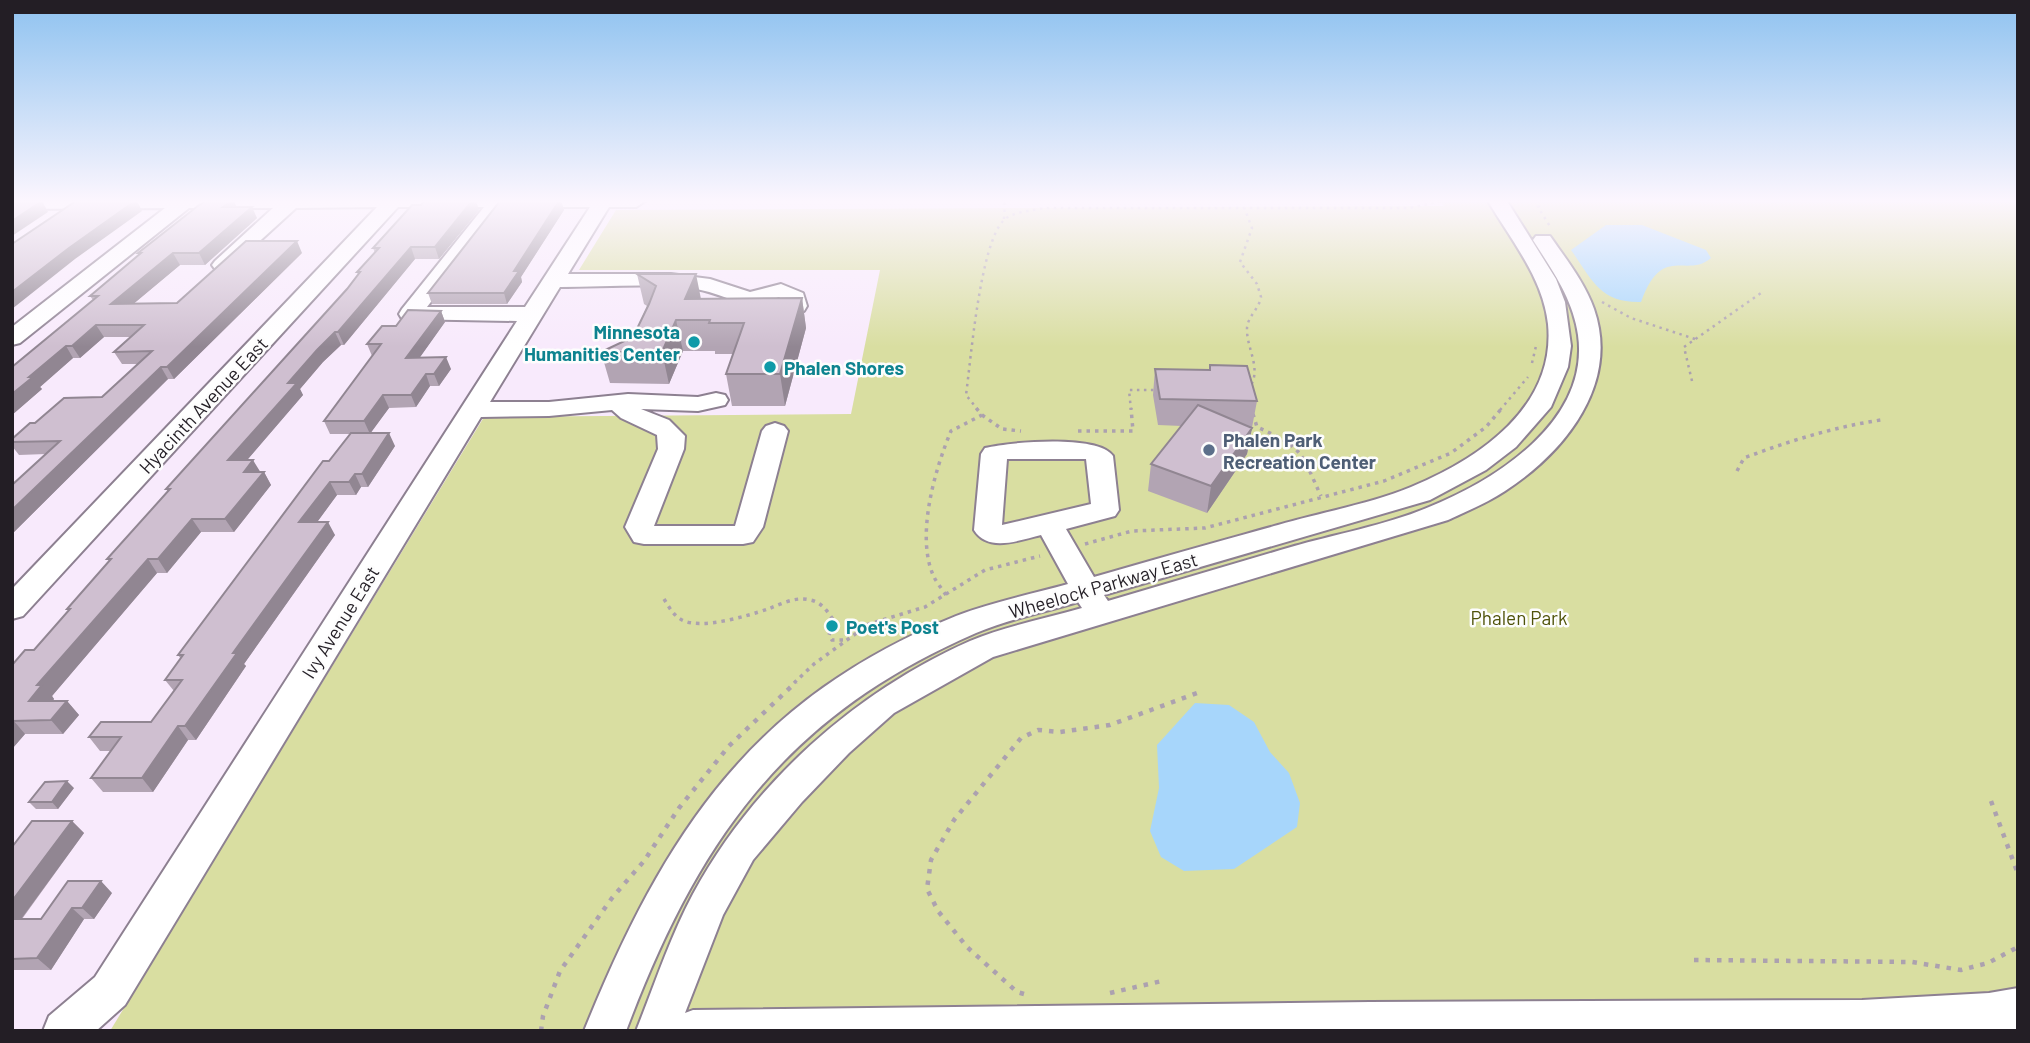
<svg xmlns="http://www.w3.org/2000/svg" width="2030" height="1043" font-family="Barlow,sans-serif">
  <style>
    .green { fill: #d9dea1 }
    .water { fill: #a7d6fb }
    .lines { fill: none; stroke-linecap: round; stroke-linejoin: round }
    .minor-casing { stroke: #8d8091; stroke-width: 4 }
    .path-far2 { stroke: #aca1af; stroke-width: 2.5; stroke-dasharray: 2.5 4.5; stroke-linecap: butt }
    .path-far1 { stroke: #aca1af; stroke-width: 3.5; stroke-dasharray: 3.5 5; stroke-linecap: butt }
    .path { stroke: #aca1af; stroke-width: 4.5; stroke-dasharray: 4.5 7; stroke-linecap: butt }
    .minor { fill: #fff; fill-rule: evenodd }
    .wall { fill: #b2a4b3 }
    .shaded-wall { fill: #918692 }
    .building { fill: #cfbfd0; stroke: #918692; stroke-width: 2 }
    .culture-dot { fill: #0f9aa8; stroke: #fdfdfd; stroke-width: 2.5 }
    .service-dot { fill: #5c6f8a; stroke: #fdfdfd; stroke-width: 2.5 }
    .labels { text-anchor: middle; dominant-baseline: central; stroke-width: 5; stroke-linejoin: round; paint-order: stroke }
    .culture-label { font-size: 19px; font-weight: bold; fill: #0d838f; stroke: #fdfdfd; text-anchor: start }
    .street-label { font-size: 19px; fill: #231e25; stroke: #fdfdfd }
    .service-label { font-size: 19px; font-weight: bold; fill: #4e5e75; stroke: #fdfdfd; text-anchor: start }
    .park-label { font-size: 19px; fill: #4f5209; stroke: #fdfdfd }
  </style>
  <rect width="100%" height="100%" fill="#f8eafc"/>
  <path class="green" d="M1441,201H2018V1031H110L484,417L851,414L880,270H579L616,210L1444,206Z"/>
  <path class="water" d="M1606,225H1642L1706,250L1711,258C1687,279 1662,243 1641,302C1600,303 1593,281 1571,250Z
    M1195,703L1229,705L1254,722L1270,752L1289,773L1300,803L1297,827L1234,869L1184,871L1161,857L1150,831L1159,788L1157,745Z"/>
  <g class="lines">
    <g class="minor-casing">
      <path id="minor" d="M12,201H645L636,207H609L568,274H671L710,279L750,292L781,284L803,293L807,306L804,311C762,321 730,293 690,288C647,283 603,287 560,287L490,402H549L628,394L698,397L716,393L725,395L728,400L725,405L698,411L641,409L669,420L685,436L684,449L654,526H735L762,431L766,426L775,423L784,426L788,431L763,527L753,542L743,544H644L634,542L625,527L658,449L657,435L621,418L612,410L549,416L481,417L125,1005L96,1031H43L49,1016L95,977L517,321L402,319L399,314L402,309L484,207H398L23,616L12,619V589L377,207L296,208L229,269H215L212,265L215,261L273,208H189L20,343L12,345V327L165,208L12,209ZM504,207H590L525,307H427ZM779,297L785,302L770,300Z
        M1488,201H1507L1556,279L1565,302L1571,346L1568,367L1551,407L1516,447L1486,470L1430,500L1104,595L1108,601C1169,583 1230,565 1291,547C1336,534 1387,525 1429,507C1496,480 1590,421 1578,335C1573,299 1552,270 1533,240L1536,236H1550C1566,259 1585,283 1594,309C1620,384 1565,452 1505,491C1487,503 1467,511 1448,520L993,657L894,713L849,753L802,802L753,860L723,915L685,1013L693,1010L1370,1002L1862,1000L1989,993L2018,988V1030L636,1031C654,986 670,937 693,894C753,783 855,692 970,641C1005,626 1045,619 1082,608L1078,602C1045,612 1008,619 976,633C785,716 698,840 626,1031H584C664,834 752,698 956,616C992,602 1032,594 1068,584L1041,535C1020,540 988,553 974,530L981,454L985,448C1010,442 1098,434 1113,456L1119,510L1115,516L1066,529L1094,577C1155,559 1217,542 1278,525C1319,513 1373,503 1411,487C1479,459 1556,407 1548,324C1543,278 1511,240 1488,201ZM1007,459H1086L1091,504L1002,525Z"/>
    </g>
    <path class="path-far2" d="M1545,201L1538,207L1551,228
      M1764,201L1774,202
      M1244,207L1252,228L1240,262L1257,284L1261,297C1259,309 1248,316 1247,328C1246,348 1263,370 1249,388
      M1004,219L1005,201
      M1602,302L1631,318L1698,340
      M1532,363L1536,346
      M1692,381L1684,347L1761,293
      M978,410L966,395C971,358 980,246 1003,221C1012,211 1032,211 1044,208H1409L1443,201
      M1131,410L1129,390H1158
      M1500,410L1528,377"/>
    <path class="path-far1" d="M1253,414L1257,427C1304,448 1300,451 1321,496
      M982,415L1002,429L1021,431
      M1078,431H1133L1131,408
      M1737,471L1744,458C1789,441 1834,427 1881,420
      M1085,544L1132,531L1205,528L1384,481L1451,453L1486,427L1502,408
      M946,595C942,589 937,583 934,577C915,537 935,469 951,431L982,415L976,408
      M664,599C669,607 673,615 682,620C701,630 747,616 768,609C781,604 796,596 810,600C822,602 828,612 834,621L829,635L832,640H846
      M794,683L814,664L869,624L925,607L985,570L1040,556"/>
    <path class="path" d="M1991,801L2018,874
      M1694,960L1912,962L1961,970L1988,963L2018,947
      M1110,993L1162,981
      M1024,994L1017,992L967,947L938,911L927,889L931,860L954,820L1021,738L1038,730L1060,732L1110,725L1200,692
      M541,1031L543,1016L560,971L612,898L644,861L679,808L729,746L796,682"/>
    <use href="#minor" class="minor"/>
  </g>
  <path class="wall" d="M234,201L237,207L257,218L205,265H180L133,304L177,303L302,253L174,379H168L12,534L46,454L19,455L12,446V439L35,423L102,397L138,364H122L114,352L130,337H104L80,358H73L40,387L42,389L12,415L93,300L90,296L139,255L138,253Z
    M500,201H561L564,210L521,277L522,282L507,304H432L428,293Z
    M479,210L439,259H415L344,345H341L323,362L300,389L303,395L247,460L260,472H264L271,485L234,532H201L167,573H157L52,696L54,699L53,701H67L79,715L63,734H25L12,749V665L34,650L69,611L67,609L109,561L107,559L168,492L166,489L347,289L358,275L357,272L375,253L373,248Z
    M637,274L701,299L802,298L806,328L785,406H732L726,374L733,354H715V351H683L669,384L610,383L601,352L633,337L647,306L644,304Z
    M441,311L445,322L419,358L451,369L439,386H430L416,407L389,408L370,433L395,446L368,487H361L356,495H337L317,522L335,535L244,664L246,666L196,740H188L153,792H103L91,778L111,751H100L89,737L151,722L174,691L165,680L181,659L178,655L350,434H330L324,421L372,356L367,344L396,326Z
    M1210,365L1257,401L1247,454L1207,513L1148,491L1151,464L1182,426L1158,425L1153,395L1155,369L1209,370Z
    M74,788L58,809H36L29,802Z
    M72,821L84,833L22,919H41L112,893L94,919H84L51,970H12V847Z"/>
  <path class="shaded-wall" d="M42,201L48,212L12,236V221Z
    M135,201H137L142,211L75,259L12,309V292L69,248Z
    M231,201H234L238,211L223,207Z
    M472,201H476L479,210L439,259L435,247Z
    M559,201H561L564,210L521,277L522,282L507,304L504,293L514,271Z
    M252,207L257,218L205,265L199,253Z
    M297,241L302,253L174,379L167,367Z
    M411,247L415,259L344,345L338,332Z
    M173,253L180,265L119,316L111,304Z
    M696,274L702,304L685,299Z
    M802,298L806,328L785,406L780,374Z
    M441,311L445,322L411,370L406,358Z
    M676,320L683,351L669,384L662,352Z
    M96,325L104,337L80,358L72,346Z
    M335,332L341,345L323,362L300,389L303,395L236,473L228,460L288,383L317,350Z
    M66,346L73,358L40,387L42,389L12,415V394L29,377Z
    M446,357L451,369L439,386L434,374Z
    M161,367L168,379L12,534V510Z
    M426,374L430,386L416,407L411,395Z
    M383,395L389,408L370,434L364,421Z
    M1252,428L1247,454L1207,513L1211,486Z
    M389,433L395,446L368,487L362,474Z
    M253,460L261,473L244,472Z
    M264,472L271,485L234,532L225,519Z
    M355,474L361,487L356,495L349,482Z
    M330,482L337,495L307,536L299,522Z
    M192,519L201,532L167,573L158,559Z
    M328,522L335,535L244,664L246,666L196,740L185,726L233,653Z
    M148,559L157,573L52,696L54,699L41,715L29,701L37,685Z
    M67,701L79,715L63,734L51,720Z
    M13,720L25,734L12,749V721Z
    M178,726L188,740L153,792L142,778Z
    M67,781L74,788L58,809L52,802Z
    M72,821L84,833L16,926L12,922V901Z
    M101,881L112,893L94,919L82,908Z
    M72,908L84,919L51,970L37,958Z"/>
  <path class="building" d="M12,201H42L12,221Z
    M76,201H135L69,248L12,292V244Z
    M206,201H231L223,207H252L199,253H173L111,304L177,303L246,241H297L167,367H161L12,510V485L60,441L12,442V439L30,423H35L64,398L102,397L152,351L114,352L144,325H96L72,346H66L29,377H33L12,394V367L98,296H90L141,253H138L199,205Z
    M424,201H472L435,247H411L338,332H335L317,350L288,383H297L228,460H253L244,472H264L225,519H192L158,559H148L37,685H42L29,701H67L51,720L12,721V665L25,650H34L70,609H67L111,559H107L170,489H166L347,289L360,272H357L379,248H373L412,205H421Z
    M500,201H559L514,271H519L504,293H428Z
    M637,274H696L685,299L802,298L780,374H726L744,323H709L710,320H676L662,352H601L633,337L649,304L656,286Z
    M408,310L441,311L406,358L446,357L434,374H426L411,395H383L364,421H324L381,344H367L382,326H396Z
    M1210,365L1247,366L1257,401L1160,399L1155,369L1210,370Z
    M1198,405L1252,428L1211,486L1151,464Z
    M351,433H389L362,474H355L349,482H330L299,522H328L233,653H237L185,726H178L142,778H91L121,737H89L101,722H151L182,680H165L183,655H178L323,461H329Z
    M67,781L52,802H29L45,782Z
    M32,821H72L12,901V847Z
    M68,881H101L82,908H72L37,958L12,959V919H41Z"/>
  <linearGradient id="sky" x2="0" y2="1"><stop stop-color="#8ec2f0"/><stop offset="0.58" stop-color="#fcf6fe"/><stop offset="1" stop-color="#fcf6fe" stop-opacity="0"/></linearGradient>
  <rect width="2030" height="347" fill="url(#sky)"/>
  <g class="culture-dot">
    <circle cx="694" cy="342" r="7"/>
    <circle cx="770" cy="367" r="7"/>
    <circle cx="832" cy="626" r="7"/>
  </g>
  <circle class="service-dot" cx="1209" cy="450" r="7"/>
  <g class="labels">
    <g class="culture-label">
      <text x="680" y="331" text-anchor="end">Minnesota<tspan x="680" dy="22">Humanities Center</tspan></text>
      <text x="784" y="367">Phalen Shores</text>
      <text x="846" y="626">Poet's Post</text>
    </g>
    <g class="street-label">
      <text transform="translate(203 405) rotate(-47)">Hyacinth Avenue East</text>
      <text transform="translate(1103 585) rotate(-16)">Wheelock Parkway East</text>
      <text transform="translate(340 622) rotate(-58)">Ivy Avenue East</text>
    </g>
    <g class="service-label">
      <text x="1223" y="439">Phalen Park<tspan x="1223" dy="22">Recreation Center</tspan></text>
    </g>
    <g class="park-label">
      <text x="1519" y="617">Phalen Park</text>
    </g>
  </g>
  <rect width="2030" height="1043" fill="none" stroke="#231e25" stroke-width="28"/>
</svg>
